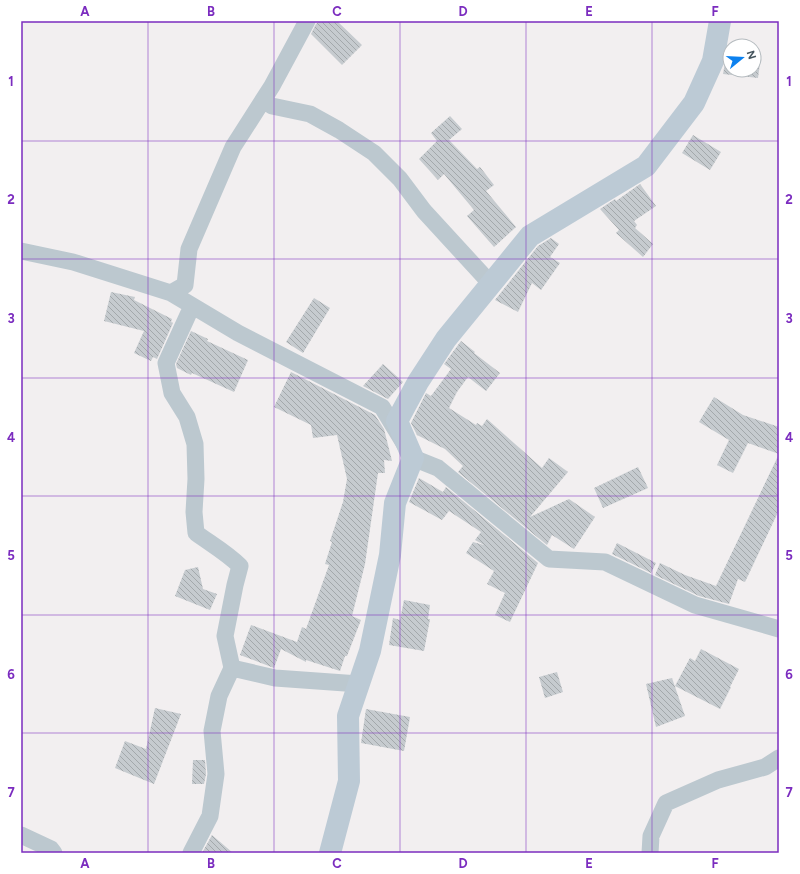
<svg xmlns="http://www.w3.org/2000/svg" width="800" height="874" font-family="Figtree,sans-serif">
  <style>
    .building { fill: url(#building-back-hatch) }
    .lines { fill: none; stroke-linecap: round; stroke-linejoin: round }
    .street { stroke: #bcc8cf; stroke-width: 17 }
    .secondary { stroke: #bccad5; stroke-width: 22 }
    .grid { fill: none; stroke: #7b2cbf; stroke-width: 1; stroke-opacity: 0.55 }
    .neatline { fill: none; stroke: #7b2cbf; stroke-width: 1.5 }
    .grid-label { font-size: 13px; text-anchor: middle; font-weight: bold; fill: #7b2cbf }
  </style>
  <defs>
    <pattern id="building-back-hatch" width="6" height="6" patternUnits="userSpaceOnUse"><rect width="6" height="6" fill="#c6cbcf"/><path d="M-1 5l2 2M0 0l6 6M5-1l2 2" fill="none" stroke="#a3a8ab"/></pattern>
  </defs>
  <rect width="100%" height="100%" fill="#f2eff0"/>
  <path class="building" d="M320,21H337L362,45L342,65L311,34L316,24Z
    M727,52L730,53V70H754V56H761L758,78L723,74Z
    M450,116L462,129L449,140L477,169L480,167L494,185L486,191L516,227L494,247L467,216L474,210L444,174L438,180L419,159L437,141L431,133Z
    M693,135L721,152L710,170L682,153Z
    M640,184L656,206L634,221L637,225L635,228L653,244L643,257L616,233L619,230L600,209L615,199L616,201Z
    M551,238L559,244L550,257L560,263L541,290L532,283L518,312L495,300L538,246Z
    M111,292L135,297L134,300L172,319L171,322L173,323L157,359L153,357L151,361L134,353L144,331L104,321Z
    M314,298L330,308L303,353L286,342Z
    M191,331L208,339L207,341L248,360L234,392L192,373L191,375L177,368L176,364Z
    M461,341L475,352L474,353L500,373L486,391L468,377L457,392L449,408L476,425L477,423L482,426L487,419L542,468L549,458L568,472L530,517L569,499L595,517L574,549L552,535L547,545L458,472L463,466L445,449L417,435L411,423L426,393L431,396L451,369L444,364Z
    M383,364L403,382L388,399L363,386Z
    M291,372L375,415L384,429L392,461L384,460L385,473H378L365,564L352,616L361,620L347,656H345L340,671L306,660V662L281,649L274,668L240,655L251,625L297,642L302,627L306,629L329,565L325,564L332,542L330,541L343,502L347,479L337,435L313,438L311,425L274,407Z
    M714,397L743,415L779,427V510L745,582L738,579L729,604L699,596L655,575L660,563L685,575L716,586L779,454L748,443L733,473L717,465L729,440L699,422Z
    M638,467L648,488L603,508L594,488Z
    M419,478L443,492L446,487L538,563L510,622L495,615L505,593L487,584L494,571L466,553L473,542L484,545L475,540L481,532L449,511L442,520L409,502Z
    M617,543L656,563L651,573L612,554Z
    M198,567L203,589L217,594L210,610L175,596L185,570Z
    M404,600L430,605L428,619H430L424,651L389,645L393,618L400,620Z
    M701,649L739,669L730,687H731L720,709L675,686L690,658L695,661Z
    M557,672L563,692L545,698L539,677Z
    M672,678L685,716L656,727L646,684Z
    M155,708L181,714L154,784L115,768L125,741L146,749Z
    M366,709L410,717L404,751L361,743Z
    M193,760H205L206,774L204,784H192Z
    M212,835L233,853H202Z"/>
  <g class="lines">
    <path class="street" d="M263,100L272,106L310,114L339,130L374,153L400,179L424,211L491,284
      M21,251L73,262L171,293L238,333L382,407L413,458L438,468L549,559L605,562L695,605L779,629
      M171,293L185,285L189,249L233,147L272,86L307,21
      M192,306L166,363L172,393L187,417L195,444L196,479L194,512L196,533C211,544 227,553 240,566L235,585L225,636L232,668L275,678L359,684
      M21,835L51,849L54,853
      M191,853L210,816L216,774L212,731L219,696L232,668
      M650,853L651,836L666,803L718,780L765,767L779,758"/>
    <path class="secondary" d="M330,853L349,781L348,716L370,651L390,555L395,503L413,458L397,421L418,382L446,339L530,236L646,166L694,103L713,61L720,21"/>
  </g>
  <path class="grid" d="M148,21V853M274,21V853M400,21V853M526,21V853M652,21V853M21,141H779M21,259H779M21,378H779M21,496H779M21,615H779M21,733H779"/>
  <rect width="800" height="874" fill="none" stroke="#ffffff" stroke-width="44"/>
  <g transform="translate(742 58) rotate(72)"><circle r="19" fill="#ffffff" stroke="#b5bbbf"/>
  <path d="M0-3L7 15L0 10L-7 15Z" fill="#0c81ef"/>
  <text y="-6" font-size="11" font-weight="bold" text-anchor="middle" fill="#46555e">N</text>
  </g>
  <rect x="22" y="22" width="756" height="830" class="neatline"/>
  <g class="grid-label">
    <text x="85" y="16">A</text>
    <text x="211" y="16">B</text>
    <text x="337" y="16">C</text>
    <text x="463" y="16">D</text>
    <text x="589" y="16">E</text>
    <text x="715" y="16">F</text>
    <text x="11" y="86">1</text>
    <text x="789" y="86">1</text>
    <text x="11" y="204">2</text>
    <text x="789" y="204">2</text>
    <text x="11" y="323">3</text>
    <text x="789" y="323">3</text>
    <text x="11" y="442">4</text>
    <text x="789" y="442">4</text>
    <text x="11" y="560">5</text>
    <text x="789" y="560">5</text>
    <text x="11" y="679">6</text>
    <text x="789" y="679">6</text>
    <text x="11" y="797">7</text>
    <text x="789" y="797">7</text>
    <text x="85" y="868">A</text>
    <text x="211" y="868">B</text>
    <text x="337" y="868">C</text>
    <text x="463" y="868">D</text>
    <text x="589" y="868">E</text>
    <text x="715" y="868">F</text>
  </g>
</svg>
